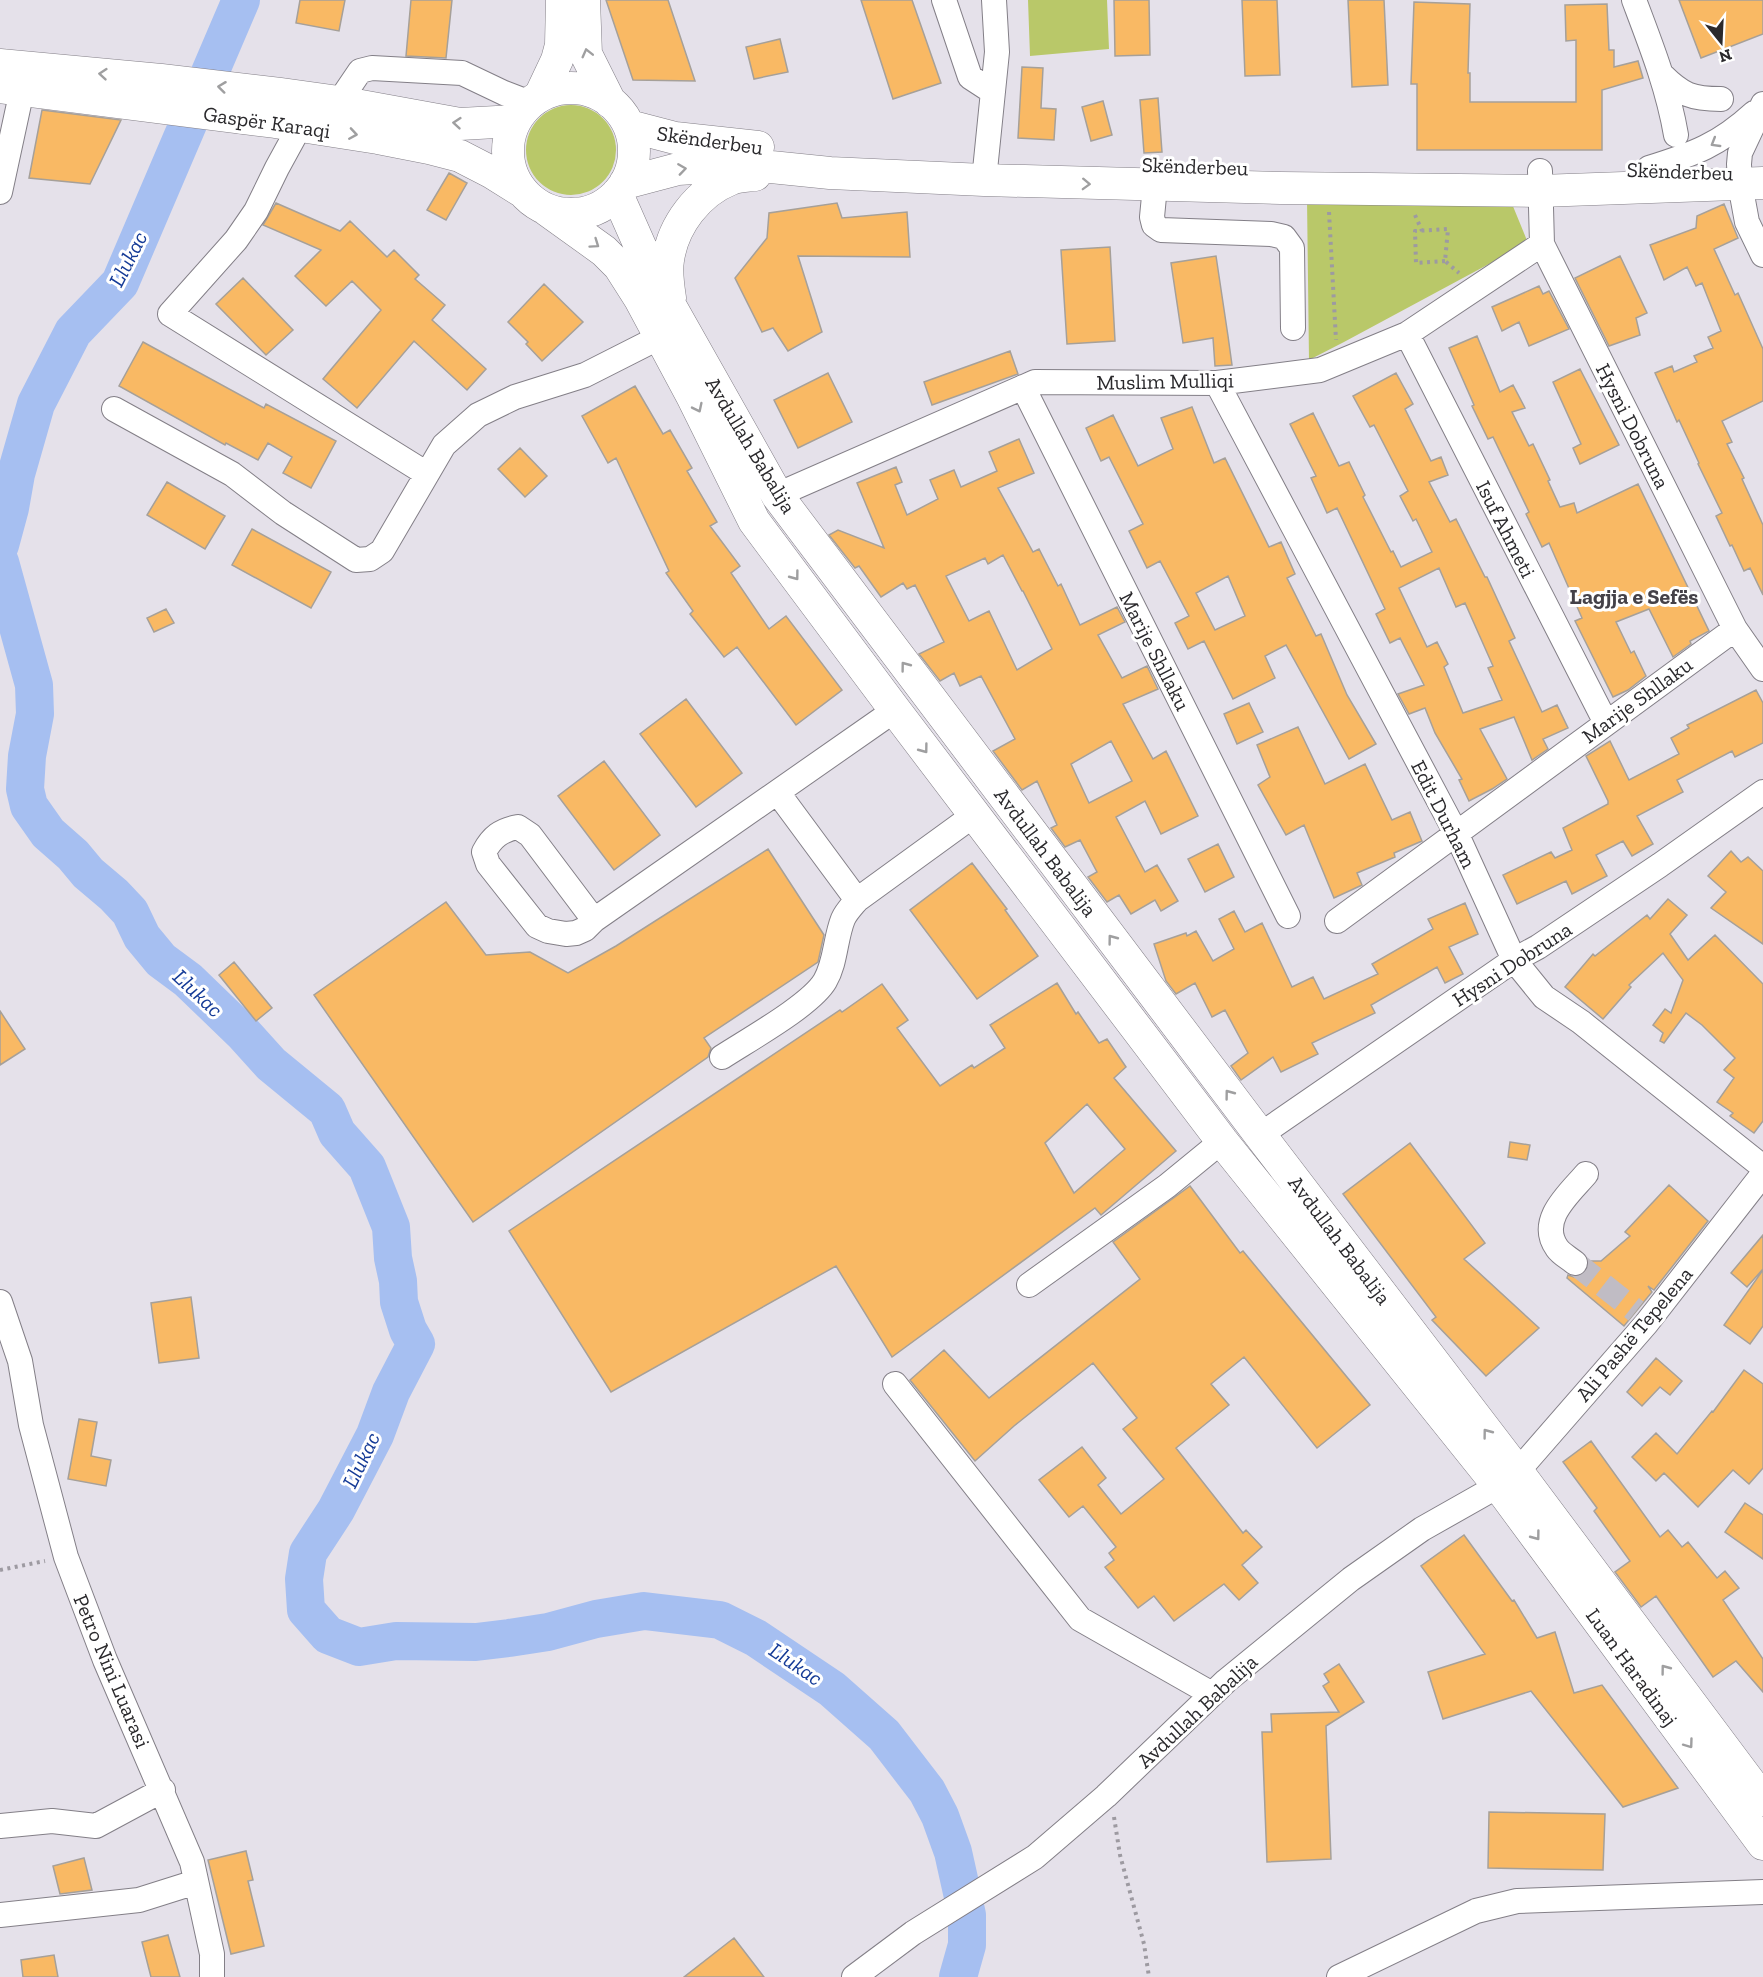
<svg xmlns="http://www.w3.org/2000/svg" width="1763" height="1977" font-family="'Zilla Slab',serif">
  <style>
    .green { fill: #b9c869 }
    .lines { fill: none; stroke-linecap: round; stroke-linejoin: round }
    .river { stroke: #a6bff1; stroke-width: 38 }
    .building { fill: #f9b964; stroke: #a6a099; stroke-width: 1.5; fill-rule: evenodd }
    .minor-tunnel { stroke: #c0bcc4; stroke-width: 24; stroke-dasharray: 24 12; stroke-linecap: butt }
    .minor-casing { stroke: #837f87; stroke-width: 26 }
    .major-casing { stroke: #837f87; stroke-width: 33 }
    .path { stroke: #9d9aa1; stroke-width: 4; stroke-dasharray: 3 4.5; stroke-linecap: butt }
    .minor { stroke: #fff; stroke-width: 24 }
    .major { stroke: #fff; stroke-width: 32 }
    .oneway { stroke: #9f9fa0 }
    .labels { text-anchor: middle; dominant-baseline: central; stroke-width: 6; stroke-linejoin: round; paint-order: stroke }
    .street-label { font-size: 21px; fill: #2a292c; stroke: #fff }
    .water-label { font-size: 22px; font-style: italic; fill: #153b97; stroke: #fff }
    .neighbourhood-label { font-size: 22px; font-weight: bold; fill: #444148; stroke: #fff }
  </style>
  <rect width="100%" height="100%" fill="#e5e1ea"/>
  <path class="green" d="M1028,0H1107L1109,49L1030,56Z
    M526 150a45 45 0 1 1 90 0a45 45 0 1 1-90 0Z
    M1307,199H1510L1528,243L1344,342L1309,360Z"/>
  <g class="lines">
    <path class="river" d="M0,545L10,508L16,474L36,404L73,332L120,283L241,0
      M0,562L34,685L35,714L27,756L25,789L29,806L48,833L73,855L88,873L114,895L130,912L142,937L161,960L188,980L243,1033L271,1064L327,1110L337,1133L367,1167L391,1227L393,1258L398,1281L399,1302L408,1330L416,1344L391,1392L375,1435L336,1510L308,1553L304,1579L306,1610L328,1635L359,1647L396,1641L476,1642L509,1638L548,1632L596,1619L644,1611L720,1620L756,1638L832,1689L884,1735L927,1791L940,1816L953,1852L967,1915V1945L958,1977"/>
  </g>
  <path class="building" d="M300,0H345L339,31L296,23Z
    M411,0H452L446,58L406,56Z
    M606,0H668L695,81L633,80Z
    M861,0H912L941,83L893,99Z
    M1114,0H1149L1150,55L1115,56Z
    M1242,0H1277L1280,75L1245,76Z
    M1348,0H1384L1388,85L1352,87Z
    M1679,0H1763V34L1701,58Z
    M1414,2L1470,4L1468,73H1470V102H1576V40L1566,41L1565,5L1607,4L1609,50H1614V67L1638,61L1643,78L1602,90V150H1417V84H1411Z
    M780,39L788,72L754,79L746,47Z
    M1022,67L1043,68L1041,108L1056,109L1054,140L1018,138Z
    M1158,98L1162,152L1144,153L1140,100Z
    M1103,101L1112,135L1091,141L1082,107Z
    M42,110L121,120L90,184L29,178Z
    M449,173L467,183L446,220L427,210Z
    M276,203L340,231L350,221L387,257L394,250L419,275L415,279L445,305L432,320L486,369L467,390L414,341L357,408L323,379L381,310L352,281L326,306L295,276L321,250L263,225Z
    M837,203L842,218L907,212L910,257L798,256L822,332L788,351L773,328L762,332L735,278L767,238L769,213Z
    M1724,204L1738,238L1714,249L1735,295L1738,293L1763,349V401L1722,421L1732,442L1727,444L1744,478L1742,479L1763,525V595L1750,568L1744,571L1732,545L1730,546L1716,516L1722,513L1698,464L1699,463L1679,420L1677,422L1655,373L1672,366L1674,372L1697,362L1694,356L1713,348L1708,337L1721,331L1702,283L1696,286L1687,267L1664,280L1650,245L1696,228L1697,216Z
    M1110,247L1115,341L1067,344L1061,250Z
    M1216,256L1228,336L1232,365L1215,366L1213,338L1183,343L1171,263Z
    M1620,256L1647,313L1636,318L1640,335L1609,346L1575,278Z
    M243,278L293,330L266,355L216,304Z
    M544,284L583,322L542,361L526,344L528,342L508,322Z
    M1539,286L1543,294L1549,291L1569,329L1529,346L1519,322L1502,331L1492,307Z
    M1477,336L1500,392L1513,385L1525,408L1512,412L1529,446L1533,444L1550,480L1548,481L1560,507L1574,503L1577,513L1638,484L1709,631L1690,641L1691,644L1673,657L1649,609L1616,622L1631,653L1634,651L1646,676L1628,690L1613,697L1575,621L1582,618L1549,543L1542,547L1526,514L1529,512L1493,437L1488,439L1472,406L1474,405L1449,348Z
    M143,342L264,408L266,404L336,441L311,488L283,473L292,457L268,443L258,460L226,443L225,445L119,386Z
    M1010,351L1018,374L932,405L924,382Z
    M1580,369L1619,445L1580,464L1573,448L1581,444L1553,382Z
    M828,373L852,422L798,448L774,400Z
    M1396,373L1413,404L1405,409L1431,461L1441,457L1448,475L1429,482L1450,522L1456,519L1485,577H1487L1515,638L1509,641L1542,712L1557,705L1568,728L1543,739L1548,749L1532,760L1514,717L1480,729L1507,779L1492,789L1469,801L1459,780L1462,779L1435,733L1425,708L1409,714L1398,694L1424,685L1400,638L1390,643L1376,614L1385,609L1337,508L1327,513L1311,478L1316,476L1290,424L1313,413L1339,466L1349,462L1365,495L1363,497L1391,552L1393,551L1401,567L1432,552L1416,519L1413,521L1400,496L1408,491L1374,425L1370,427L1353,396ZM1439,568L1456,607L1465,603L1493,666L1488,668L1502,700L1463,713L1444,667L1448,664L1437,642L1427,647L1399,588Z
    M635,386L663,434L670,430L692,468L687,471L717,522L710,526L740,566L731,573L769,629L786,616L842,690L796,725L737,647L724,657L690,614L693,611L666,573L669,571L616,458L608,463L582,416Z
    M1192,407L1214,463L1225,458L1269,547L1281,542L1295,574L1287,578L1316,636L1321,634L1347,695L1376,744L1349,759L1286,645L1265,656L1275,678L1233,699L1204,641L1188,649L1175,623L1189,616L1160,561L1147,568L1129,531L1143,524L1109,457L1101,461L1086,428L1113,415L1138,466L1173,449L1161,418ZM1228,576L1245,616L1215,630L1196,593Z
    M1019,439L1034,473L998,488L1033,552L1039,549L1058,586L1061,584L1080,625L1117,607L1125,622L1098,635L1122,678L1147,666L1158,689L1123,704L1153,759L1166,751L1198,816L1161,834L1145,801L1116,817L1145,872L1157,865L1178,901L1161,911L1155,900L1131,914L1119,895L1107,902L1088,877L1097,872L1080,840L1065,847L1051,828L1057,825L1037,781L1022,790L993,751L1015,739L981,676L960,686L954,673L940,681L919,654L944,642L915,585L907,589L903,583L881,597L859,566L855,568L829,535L838,530L884,548L857,483L896,467L902,482L895,485L907,515L938,499L930,480L954,470L961,487L997,471L989,452ZM1003,555L1022,591H1023L1052,649L1017,670L989,611L969,621L946,576L985,558L988,564ZM1111,741L1132,781L1089,803L1071,764Z
    M520,448L547,476L525,497L498,469Z
    M167,482L225,516L205,549L147,515Z
    M252,529L331,572L311,608L232,565Z
    M166,609L174,623L154,632L147,618Z
    M1756,690L1763,703V743L1735,757L1732,751L1677,780L1683,792L1637,816L1653,844L1632,856L1623,841L1596,855L1607,876L1572,894L1566,881L1517,904L1503,875L1551,852L1555,858L1572,850L1563,828L1608,804V801L1586,756L1610,741L1629,780L1679,754L1671,738L1689,728L1687,725Z
    M686,699L742,773L696,807L640,734Z
    M1249,703L1263,732L1237,744L1224,714Z
    M1298,727L1325,784L1365,764L1392,820L1410,812L1422,841L1394,853L1395,857L1357,873L1362,885L1334,898L1304,825L1286,835L1258,785L1270,777L1257,745Z
    M604,761L660,835L614,870L558,796Z
    M1218,844L1234,877L1205,892L1188,859Z
    M768,849L824,935L818,962L704,1038L711,1048L708,1057L473,1222L314,995L446,902L486,955L530,952L568,973L616,946Z
    M1731,851L1741,862L1748,857L1763,871V944L1711,908L1726,892L1708,876Z
    M972,863L1007,909L1005,910L1038,956L977,999L910,910Z
    M1668,899L1687,915L1670,934L1688,960L1715,935L1763,984V1121L1754,1133L1730,1116L1733,1113L1717,1102L1734,1078L1724,1070L1735,1058L1702,1025L1686,1013L1664,1043L1660,1041L1663,1033L1653,1025L1665,1009L1671,1013L1683,980L1663,953L1629,985L1631,987L1603,1019L1565,987L1593,954L1595,956L1647,915L1650,919Z
    M1465,903L1478,934L1449,947L1463,974L1445,983L1437,967L1371,1005L1375,1013L1312,1043L1318,1054L1281,1072L1273,1057L1241,1080L1231,1066L1248,1053L1225,1010L1212,1017L1195,983L1176,994L1166,981L1154,944L1186,933L1187,936L1196,931L1213,961L1234,949L1219,919L1234,911L1245,932L1262,923L1292,987L1313,977L1324,999L1378,974L1372,964L1433,929L1428,919Z
    M234,962L272,1008L256,1021L219,975Z
    M1057,983L1076,1014L1078,1012L1099,1043L1107,1039L1126,1067L1114,1078L1176,1151L1101,1215L1095,1208L892,1357L836,1266L611,1392L509,1231L840,1010L842,1012L882,984L908,1020L897,1028L940,1086L972,1065L974,1068L1005,1048L990,1025ZM1087,1104L1125,1149L1074,1193L1045,1143Z
    M0,1011L25,1049L0,1065Z
    M1510,1142L1530,1145L1527,1160L1508,1157Z
    M1410,1143L1485,1243L1464,1259L1539,1328L1486,1376L1432,1320L1436,1317L1343,1194Z
    M1669,1185L1708,1221L1654,1290L1648,1286L1652,1292L1624,1326L1567,1278L1568,1275L1574,1277L1581,1276L1587,1271L1589,1261H1601L1630,1236L1625,1232Z
    M1190,1186L1240,1253L1243,1251L1370,1405L1317,1448L1244,1357L1211,1384L1229,1405L1176,1448L1243,1533L1246,1530L1262,1547L1242,1565L1258,1583L1239,1600L1224,1584L1174,1621L1154,1596L1138,1608L1105,1567L1114,1560L1109,1553L1116,1547L1083,1506L1069,1517L1039,1480L1082,1447L1106,1478L1098,1485L1121,1514L1164,1479L1123,1429L1137,1418L1093,1363L1014,1426L975,1461L910,1380L944,1350L989,1398L1140,1279L1113,1242Z
    M1763,1235V1269L1747,1287L1731,1273Z
    M1763,1270V1326L1750,1344L1724,1325Z
    M191,1297L199,1358L159,1363L151,1303Z
    M1656,1358L1682,1381L1670,1395L1660,1387L1642,1406L1627,1392Z
    M1744,1370L1763,1384V1468L1749,1484L1733,1470L1698,1507L1664,1473L1656,1481L1632,1457L1656,1433L1677,1454L1712,1411L1713,1412Z
    M79,1419L97,1422L91,1456L111,1460L106,1486L68,1479Z
    M1591,1441L1660,1537L1668,1530L1682,1547L1688,1542L1717,1578L1725,1571L1739,1588L1723,1600L1763,1659V1692L1736,1661L1713,1677L1656,1596L1641,1607L1615,1572L1630,1561L1594,1511L1597,1508L1563,1462Z
    M1745,1503L1763,1515V1559L1725,1532Z
    M1464,1535L1512,1601L1514,1600L1537,1638L1555,1632L1574,1693L1602,1685L1678,1788L1623,1807L1531,1691L1443,1719L1428,1672L1485,1654L1421,1566Z
    M1339,1664L1364,1702L1326,1726L1331,1859L1267,1862L1262,1732H1272L1271,1714L1339,1712L1323,1686L1329,1682L1324,1674Z
    M1489,1812L1605,1814L1603,1870L1488,1868Z
    M246,1851L253,1880L248,1881L264,1946L231,1954L208,1860Z
    M84,1858L92,1890L60,1894L53,1866Z
    M168,1935L180,1977H151L142,1942Z
    M734,1938L764,1977H684Z
    M54,1955L58,1977H23L21,1960Z"/>
  <g class="lines">
    <path class="minor-tunnel" d="M1575,1263L1636,1311"/>
    <g class="minor-casing">
      <path id="minor" d="M944,0L970,77L993,92
        M1634,0C1651,45 1668,88 1676,135
        M1662,75C1682,95 1692,99 1721,99
        M339,102L360,71L372,68L462,73L504,93L530,103
        M1763,104L1740,153L1739,164L1740,184L1747,222L1763,255
        M300,126L277,168L256,211L236,240L170,314L427,474
        M1649,168C1694,154 1719,145 1754,113
        M1540,171L1542,244L1735,629L1763,669
        M984,180L997,52L994,0
        M1155,186L1152,217L1154,225L1161,230L1271,234L1284,237L1292,248L1293,328
        M0,192L22,90
        M1407,334L1606,723
        M1217,383L1457,835L1514,960L1544,997L1581,1022L1763,1167
        M1023,387L1288,916
        M114,409L232,474L283,513L356,560L370,559L382,551L444,445L478,415L515,397L585,375L660,337
        M777,495L1035,382L1217,383L1320,370L1407,334L1542,244
        M778,793L857,900
        M594,920L530,835L518,827C501,830 492,837 484,852L488,864L537,926L548,931L566,934L576,933L585,929L594,920L895,710
        M1337,921L1735,629
        M722,1057C748,1040 811,1005 825,981C836,962 835,939 843,919C846,912 852,906 857,900L974,815
        M1260,1135L1514,960L1538,947L1660,865L1763,792
        M1575,1263C1569,1258 1561,1254 1557,1248C1537,1220 1570,1193 1586,1174
        M1029,1285L1167,1186L1222,1141
        M0,1302L20,1361L31,1425L66,1557L105,1660L192,1862L212,1954V1977
        M895,1384L1080,1619L1212,1694
        M0,1826L52,1821L96,1826L163,1790
        M0,1915L139,1900L196,1882
        M854,1977L913,1933L1035,1857L1106,1796L1226,1681L1351,1579L1422,1529L1498,1486L1517,1472L1646,1324L1763,1174
        M1339,1977L1476,1911L1517,1901L1763,1892"/>
    </g>
    <g class="major-casing">
      <path id="major" d="M584,0L586,54L610,102
        M0,65L161,80L280,94L339,102L460,124L515,121
        M0,87L275,122L378,138L429,148L460,156L491,172L523,192
        M508 151a63 63 0 1 1 126 0a63 63 0 1 1-126 0Z
        M540,96L557,60L561,45L562,0
        M629,126L675,138L758,147
        M625,183L678,169L725,166L771,167L830,173L984,180L1281,188L1540,191L1763,183
        M617,194L640,246L671,307L777,495L1260,1135L1523,1479L1763,1800
        M547,210L604,251L619,266L640,299L692,396L754,521L895,710L1222,1141L1501,1489L1763,1844
        M670,298C668,285 666,272 668,260C673,225 698,192 731,179C738,176 747,176 755,175"/>
    </g>
    <path class="path" d="M1329,212L1336,340
      M1415,215L1422,231
      M1445,261L1416,263L1415,231L1448,229L1445,261L1459,273
      M0,1570L45,1561
      M1114,1817L1120,1855L1144,1944L1149,1977"/>
    <use href="#minor" class="minor"/>
    <use href="#major" class="major"/>
  </g>
  <defs><path id="oneway-chevron" d="M-2-3.5L2.5 0L-2 3.5" fill="none" stroke-width="1.6" stroke-linecap="round" stroke-linejoin="round" transform="scale(1.5)"/></defs>
  <g class="oneway">
    <use href="#oneway-chevron" transform="translate(587 53) rotate(-104)"/>
    <use href="#oneway-chevron" transform="translate(103 74) rotate(-175)"/>
    <use href="#oneway-chevron" transform="translate(222 87) rotate(-173)"/>
    <use href="#oneway-chevron" transform="translate(457 123) rotate(-175)"/>
    <use href="#oneway-chevron" transform="translate(353 134) rotate(9)"/>
    <use href="#oneway-chevron" transform="translate(1715 143) rotate(149)"/>
    <use href="#oneway-chevron" transform="translate(682 169) rotate(-8)"/>
    <use href="#oneway-chevron" transform="translate(1086 184) rotate(2)"/>
    <use href="#oneway-chevron" transform="translate(595 244) rotate(35)"/>
    <use href="#oneway-chevron" transform="translate(698 408) rotate(64)"/>
    <use href="#oneway-chevron" transform="translate(795 576) rotate(53)"/>
    <use href="#oneway-chevron" transform="translate(905 666) rotate(-127)"/>
    <use href="#oneway-chevron" transform="translate(924 749) rotate(53)"/>
    <use href="#oneway-chevron" transform="translate(1112 939) rotate(-127)"/>
    <use href="#oneway-chevron" transform="translate(1229 1094) rotate(-127)"/>
    <use href="#oneway-chevron" transform="translate(1487 1433) rotate(-127)"/>
    <use href="#oneway-chevron" transform="translate(1536 1536) rotate(53)"/>
    <use href="#oneway-chevron" transform="translate(1665 1669) rotate(-127)"/>
    <use href="#oneway-chevron" transform="translate(1689 1744) rotate(54)"/>
  </g>
  <g class="labels">
    <g class="street-label">
      <text transform="translate(267 122) rotate(8)">Gaspër Karaqi</text>
      <text transform="translate(710 140) rotate(8)">Skënderbeu</text>
      <text transform="translate(1195 166) rotate(2)">Skënderbeu</text>
      <text transform="translate(1680 171) rotate(2)">Skënderbeu</text>
      <text transform="translate(1165 381) rotate(-1)">Muslim Mulliqi</text>
      <text transform="translate(1633 426) rotate(63)">Hysni Dobruna</text>
      <text transform="translate(751 445) rotate(59)">Avdullah Babalija</text>
      <text transform="translate(1506 529) rotate(63)">Isuf Ahmeti</text>
      <text transform="translate(1155 651) rotate(63)">Marije Shllaku</text>
      <text transform="translate(1637 700) rotate(-36)">Marije Shllaku</text>
      <text transform="translate(1444 814) rotate(63)">Edit Durham</text>
      <text transform="translate(1046 852) rotate(53)">Avdullah Babalija</text>
      <text transform="translate(1512 964) rotate(-33)">Hysni Dobruna</text>
      <text transform="translate(1340 1240) rotate(53)">Avdullah Babalija</text>
      <text transform="translate(1634 1334) rotate(-50)">Ali Pashë Tepelena</text>
      <text transform="translate(1632 1667) rotate(54)">Luan Haradinaj</text>
      <text transform="translate(112 1671) rotate(67)">Petro Nini Luarasi</text>
      <text transform="translate(1197 1711) rotate(-43)">Avdullah Babalija</text>
    </g>
    <g class="water-label">
      <text transform="translate(128 259) rotate(-63)">Llukac</text>
      <text transform="translate(198 993) rotate(43)">Llukac</text>
      <text transform="translate(361 1460) rotate(-64)">Llukac</text>
      <text transform="translate(796 1664) rotate(34)">Llukac</text>
    </g>
    <g class="neighbourhood-label">
      <text x="1634" y="596">Lagjja e Sefës</text>
    </g>
  </g>
  <g transform="translate(1721 42) rotate(162)" stroke="#ffffff" stroke-width="4.5" paint-order="stroke">
  <path d="M0-4.5L10 22L0 15L-10 22Z" fill="#2a292c"/>
  <text y="-9" font-size="16" font-weight="bold" text-anchor="middle" fill="#2a292c">N</text>
  </g>
</svg>
